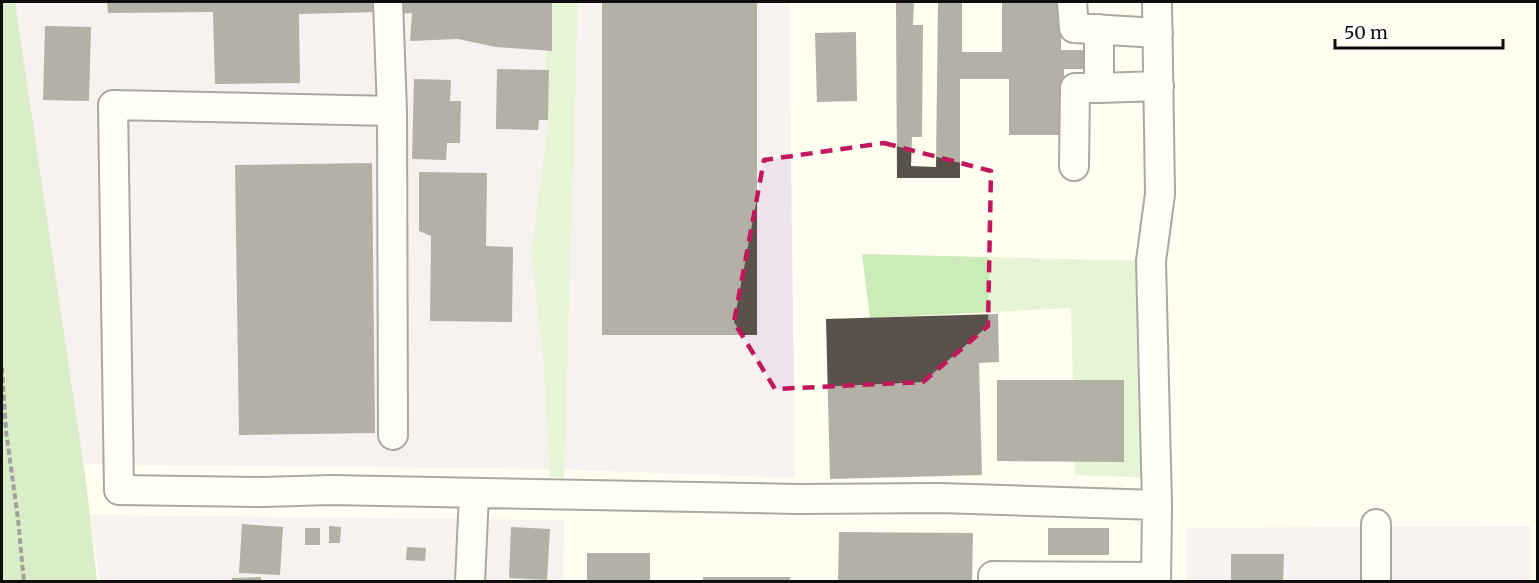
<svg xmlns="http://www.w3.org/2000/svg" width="1539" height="583" font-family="Merriweather,serif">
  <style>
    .industrial { fill: #ede3ed }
    .green { fill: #cbebb8 }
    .forest { fill: #abdc97 }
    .building { fill: #58524a }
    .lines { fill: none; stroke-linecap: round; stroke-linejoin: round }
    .minor-casing { stroke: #414141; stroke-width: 32 }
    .path { stroke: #303030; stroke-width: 4; stroke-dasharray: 6 3; stroke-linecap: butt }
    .minor { stroke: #fff; stroke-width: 28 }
    .marked { fill: none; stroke: #c2185b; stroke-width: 4.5; stroke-dasharray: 12 8; stroke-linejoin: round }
  </style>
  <rect width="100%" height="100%" fill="#fffef0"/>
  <path class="industrial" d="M14,2H789L795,478L552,469L76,464Z
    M90,515L564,520L563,581H100Z
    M1530,526V581H1187V528Z"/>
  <path class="green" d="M545,2H578L564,478L550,477L544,365L531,253L548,128Z
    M862,254L1151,261L1155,478L1075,475L1071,308L870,318Z"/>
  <path class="forest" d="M2,2H15L87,489L97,581H2Z"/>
  <path class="building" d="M107,2H377V12L299,14L300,83L215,84L213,12L108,13Z
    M399,2H552V51L496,47L458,39L410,41L412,13L398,14Z
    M602,2H757V335H602Z
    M896,2H914L913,25H923L922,137H912L911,166L936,167L938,2H962V52H1002V2H1061V50H1085V69H1064V135H1009V79H960V178H897Z
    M45,26L91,27L89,101L43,100Z
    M856,32L857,101L817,102L815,33Z
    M497,69L549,70L548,120H539L538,130L496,129Z
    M414,79L451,80L450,101H461L460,143H447L446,160L412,159Z
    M372,163L375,433L239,435L235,165Z
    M419,172L487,173L486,246L513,247L512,322L430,321L431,236L419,231Z
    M998,314L999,362L979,363L982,475L830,479L826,319Z
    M997,380H1124V462L997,461Z
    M242,524L283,527L280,575L239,573Z
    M329,526L341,527L340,543H329Z
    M511,527L550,529L547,580L509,578Z
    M305,528H320V545H305Z
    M1048,528H1109V555H1048Z
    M839,532L973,533L972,582H838Z
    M407,547L426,548L425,561L406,560Z
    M587,553H650V582H587Z
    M1231,554H1284L1283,582H1231Z
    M261,577V582H232V578Z
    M703,577H790V582H703Z"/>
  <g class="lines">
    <g class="minor-casing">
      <path id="minor" d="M388,2L392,111L113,105L119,490L263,492L331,490L798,499L940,498L1157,505
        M1072,2L1074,28L1158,33
        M1099,88L1159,86
        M392,111L393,435
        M1074,166L1075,88H1099V29
        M470,582L474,494
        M993,582V576L1156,577
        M1156,582L1157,505L1151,261L1160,194L1157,2
        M1376,582V524"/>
    </g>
    <path class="path" d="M2,368L6,431L18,519L24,582"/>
    <use href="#minor" class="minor"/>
  </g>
  <path d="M0 0H1539V583H0ZM884,143L991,171L988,326L923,382L775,389L734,322L764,160Z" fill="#fffef0" fill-opacity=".55" fill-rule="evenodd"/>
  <path class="marked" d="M884,143L991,171L988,326L923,382L775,389L734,322L764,160Z"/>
  <rect width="1539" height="583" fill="none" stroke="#0e0e0e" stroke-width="6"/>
  <path d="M1335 39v9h168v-9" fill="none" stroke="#0e0e0e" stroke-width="3"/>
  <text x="1344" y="39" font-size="18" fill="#0e0e0e" stroke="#ffffff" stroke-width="4.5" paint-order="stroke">50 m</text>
</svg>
